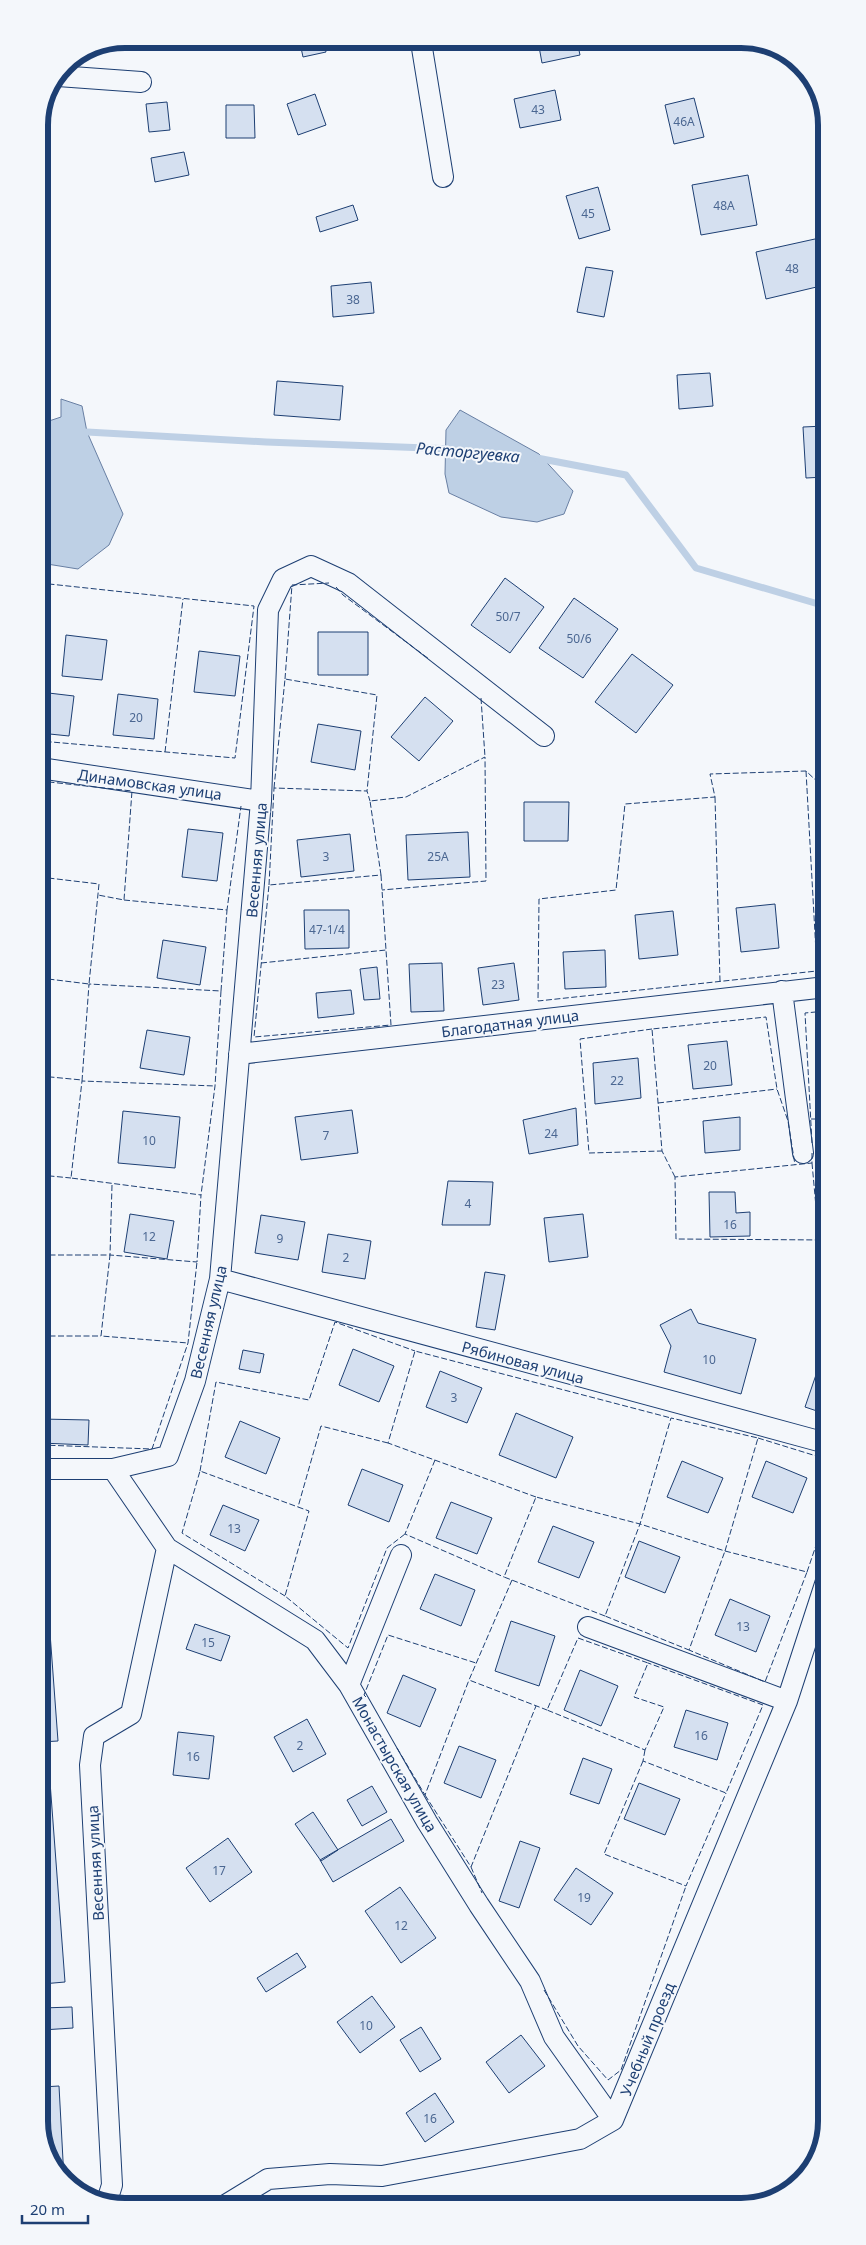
<svg xmlns="http://www.w3.org/2000/svg" width="866" height="2245" font-family="'Noto Sans',sans-serif">
  <style>
    .water { fill: #bed0e5; stroke: #687fa3 }
    .lines { fill: none; stroke-linecap: round; stroke-linejoin: round }
    .stream { stroke: #bed0e5; stroke-width: 7 }
    .building { fill: #d5e0f0; stroke: #1d3f73 }
    .minor-casing { stroke: #1d3f73; stroke-width: 22 }
    .minor { stroke: #f4f7fb; stroke-width: 20 }
    .fence { stroke: #1d3f73; stroke-width: 1; stroke-dasharray: 6 2.5; stroke-linecap: butt }
    .labels { text-anchor: middle; dominant-baseline: central; stroke-width: 4; stroke-linejoin: round; paint-order: stroke }
    .number-label { font-size: 12px; fill: #4b6792 }
    .street-label { font-size: 15px; fill: #1d3f73; stroke: #f4f7fb }
    .water-label { font-size: 16px; font-style: italic; fill: #1d3f73; stroke: #f4f7fb }
    .rim { fill: none; stroke: #1d3f73; stroke-width: 6 }
  </style>
  <rect width="100%" height="100%" fill="#f4f7fb"/>
  <path class="water" d="M61,399L82,406L87,432L123,514L109,545L78,569L47,564L40,559L39,403L49,421L61,417Z
    M460,410L539,454L573,491L564,514L537,522L501,517L449,493L445,474L446,430Z"/>
  <g class="lines">
    <path class="stream" d="M87,432L266,442L454,449
      M537,458L626,475L696,568L825,606"/>
  </g>
  <path class="building" d="M538,41H577L580,55L542,63Z
    M300,43H324L326,52L303,57Z
    M555,90L561,120L520,128L514,99Z
    M315,94L326,125L298,135L287,104Z
    M694,98L704,137L674,144L665,105Z
    M167,102L170,130L149,132L146,104Z
    M226,105H254L255,138H226Z
    M184,152L189,175L155,182L151,158Z
    M748,175L757,225L701,235L692,185Z
    M598,187L610,230L579,239L566,196Z
    M353,205L358,220L320,232L316,217Z
    M824,237L825,285L766,299L756,252Z
    M586,267L613,271L604,317L577,312Z
    M371,282L374,313L333,317L331,286Z
    M710,373L713,406L679,409L677,375Z
    M277,381L343,386L340,420L274,415Z
    M825,426V477L806,478L803,427Z
    M505,578L544,607L510,653L471,625Z
    M574,598L618,629L583,678L539,648Z
    M318,632H368V675H318Z
    M66,635L107,640L102,680L62,676Z
    M199,651L240,656L235,696L194,692Z
    M632,654L673,685L636,733L595,702Z
    M40,692L74,696L69,736L40,733Z
    M118,694L158,699L154,739L113,735Z
    M425,697L453,721L419,761L391,737Z
    M318,724L361,731L355,770L311,762Z
    M524,802H569L568,841H524Z
    M188,829L223,833L217,881L182,877Z
    M468,832L470,877L408,880L406,835Z
    M350,834L354,871L301,877L297,840Z
    M775,904L779,948L741,952L736,908Z
    M304,910H349V948L305,949Z
    M673,911L678,955L639,959L635,915Z
    M163,940L206,947L200,985L157,978Z
    M605,950L606,987L565,989L563,952Z
    M442,963L444,1011L411,1012L409,964Z
    M514,963L519,1000L483,1005L478,968Z
    M377,967L380,999L364,1000L360,969Z
    M351,990L354,1014L318,1018L316,993Z
    M147,1030L190,1037L184,1075L140,1068Z
    M826,1040V1082H823L819,1041Z
    M727,1041L732,1085L693,1089L688,1045Z
    M638,1058L641,1098L595,1104L593,1063Z
    M576,1108L578,1145L529,1154L523,1120Z
    M352,1110L358,1153L301,1160L295,1117Z
    M123,1111L180,1117L175,1168L118,1163Z
    M740,1117V1150L705,1153L703,1121Z
    M448,1181L493,1182L490,1225H442Z
    M709,1192H735L736,1213L750,1212V1236L710,1237Z
    M130,1214L174,1221L167,1259L124,1252Z
    M583,1214L588,1257L549,1262L544,1218Z
    M261,1215L305,1222L298,1260L255,1253Z
    M328,1234L371,1241L365,1279L322,1272Z
    M485,1272L505,1275L495,1330L476,1327Z
    M691,1309L698,1323L756,1339L741,1394L664,1372L671,1346L660,1325Z
    M353,1349L394,1366L379,1402L339,1385Z
    M243,1350L264,1354L260,1373L239,1369Z
    M819,1366L826,1368V1414L805,1407Z
    M440,1371L482,1388L467,1423L426,1407Z
    M516,1413L573,1437L556,1478L499,1455Z
    M41,1419L89,1420L88,1445L41,1443Z
    M240,1421L280,1438L266,1474L225,1457Z
    M682,1461L723,1478L708,1513L667,1497Z
    M766,1461L807,1478L793,1513L752,1497Z
    M362,1469L403,1485L389,1522L348,1505Z
    M451,1502L492,1518L477,1554L436,1538Z
    M223,1505L259,1520L245,1551L210,1535Z
    M41,1511L58,1741L41,1742Z
    M553,1526L594,1542L579,1578L538,1562Z
    M639,1541L680,1557L665,1593L625,1577Z
    M435,1574L475,1590L461,1626L420,1609Z
    M730,1599L770,1616L756,1652L715,1635Z
    M511,1621L555,1636L539,1686L495,1671Z
    M195,1624L230,1636L221,1661L186,1649Z
    M580,1670L618,1686L601,1726L564,1710Z
    M403,1675L436,1689L420,1727L387,1713Z
    M686,1710L728,1723L717,1760L674,1747Z
    M307,1719L326,1754L293,1772L274,1737Z
    M178,1732L214,1736L209,1779L173,1775Z
    M459,1746L496,1760L481,1798L444,1783Z
    M48,1755L65,1982L42,1984L41,1756Z
    M583,1758L612,1769L599,1804L570,1794Z
    M639,1783L680,1799L665,1835L624,1819Z
    M372,1786L387,1812L362,1826L347,1800Z
    M313,1812L338,1850L321,1861L295,1824Z
    M391,1819L404,1841L333,1882L320,1860Z
    M228,1838L252,1872L210,1902L186,1868Z
    M520,1841L540,1848L519,1908L499,1901Z
    M576,1868L613,1893L591,1925L554,1900Z
    M400,1887L436,1938L401,1963L365,1911Z
    M297,1953L306,1967L266,1992L257,1978Z
    M372,1996L395,2027L360,2053L337,2022Z
    M72,2007L73,2028L42,2030V2008Z
    M421,2027L441,2059L420,2072L400,2040Z
    M521,2035L545,2066L509,2093L486,2062Z
    M59,2086L64,2179L42,2143V2087Z
    M435,2093L454,2122L425,2142L406,2113Z"/>
  <g class="lines">
    <g class="minor-casing">
      <path id="minor" d="M421,42L443,177
        M58,76L141,82
        M40,768L261,801
        M782,991L803,1153
        M239,1054L826,987
        M220,1279L826,1443
        M41,1469H113L168,1456L195,1381L220,1279L261,801L268,610L283,579L311,566L348,583L544,736
        M113,1469L167,1548L315,1640L349,1685L427,1822L479,1905L530,1981L554,2037L613,2120
        M588,1627L787,1701
        M349,1685L401,1555
        M107,2201L112,2185L90,1765L94,1736L131,1714L167,1548
        M224,2206L268,2179L330,2174L382,2176L580,2139L613,2120L787,1701L826,1581"/>
    </g>
    <use href="#minor" class="minor"/>
    <path class="fence" d="M40,583L254,606L235,758L40,741
      M336,587L343,595L429,659
      M285,679L292,585L329,583
      M481,698L485,757
      M165,752L183,599
      M806,771L817,970
      M40,781L132,791L124,900L98,895
      M274,788L285,679L377,695L367,791
      M825,789L806,771L710,774L715,797L625,804L616,890L539,899L538,1001L826,970
      M715,797L720,981
      M381,875L391,1025L254,1037L269,885Z
      M381,875L370,801L406,797L485,757L486,881L382,890
      M40,877L99,884L89,984
      M269,885L274,788L367,791L370,801
      M124,900L227,910L241,806
      M261,963L386,950
      M40,978L89,984V986
      M221,991L227,910
      M652,1029L580,1039L589,1153L662,1151
      M40,1076L82,1080
      M82,1081L89,984L221,991L215,1086L201,1195
      M658,1103L777,1089
      M811,1119H826
      M812,1143L805,1013L826,1011
      M812,1153V1163L675,1177L676,1239L826,1240
      M812,1163L819,1240
      M40,1175L71,1178
      M675,1177L662,1151L652,1029L766,1017L777,1089L788,1121L795,1165
      M112,1185L110,1255L197,1262L201,1195L71,1178L82,1081L215,1086
      M41,1255H110L101,1336L188,1343
      M41,1336H101
      M758,1438L826,1459
      M388,1443L321,1426L298,1507L309,1511L285,1596L348,1648L387,1548L405,1534
      M41,1445L152,1449L188,1343L197,1262
      M435,1460L405,1534L504,1577
      M200,1471L216,1382L309,1400L335,1322L415,1351
      M536,1497L388,1443L415,1351L671,1418
      M725,1551L807,1572L765,1682L689,1650Z
      M807,1572L826,1516
      M512,1580L469,1680L547,1710
      M285,1596L182,1533L200,1471L298,1507
      M605,1616L504,1577L536,1497L640,1524L725,1551L758,1438L671,1418L640,1524L605,1616L689,1650
      M578,1638L648,1663L634,1697L664,1707L645,1750L547,1710Z
      M366,1697L364,1695L388,1635L476,1663
      M397,1748L425,1795L469,1680
      M645,1750L643,1761L726,1793L763,1705L648,1663
      M643,1761L604,1854L686,1886L726,1793
      M425,1795L471,1867L536,1706
      M471,1867L482,1893
      M544,1990L578,2046L608,2080L621,2070L686,1886"/>
  </g>
  <g class="labels">
    <g class="number-label">
      <text x="538" y="109">43</text>
      <text x="684" y="121">46А</text>
      <text x="724" y="205">48А</text>
      <text x="588" y="213">45</text>
      <text x="792" y="268">48</text>
      <text x="353" y="299">38</text>
      <text x="508" y="616">50/7</text>
      <text x="579" y="638">50/6</text>
      <text x="136" y="717">20</text>
      <text x="326" y="856">3</text>
      <text x="438" y="856">25А</text>
      <text x="327" y="929">47-1/4</text>
      <text x="498" y="984">23</text>
      <text x="710" y="1065">20</text>
      <text x="617" y="1080">22</text>
      <text x="551" y="1133">24</text>
      <text x="326" y="1135">7</text>
      <text x="149" y="1140">10</text>
      <text x="468" y="1203">4</text>
      <text x="730" y="1224">16</text>
      <text x="149" y="1236">12</text>
      <text x="280" y="1238">9</text>
      <text x="346" y="1257">2</text>
      <text x="709" y="1359">10</text>
      <text x="454" y="1397">3</text>
      <text x="234" y="1528">13</text>
      <text x="743" y="1626">13</text>
      <text x="208" y="1642">15</text>
      <text x="701" y="1735">16</text>
      <text x="300" y="1745">2</text>
      <text x="193" y="1756">16</text>
      <text x="219" y="1870">17</text>
      <text x="584" y="1897">19</text>
      <text x="401" y="1925">12</text>
      <text x="366" y="2025">10</text>
      <text x="430" y="2118">16</text>
    </g>
    <g class="street-label">
      <text transform="translate(150 784) rotate(8)">Динамовская улица</text>
      <text transform="translate(256 860) rotate(-85)">Весенняя улица</text>
      <text transform="translate(510 1023) rotate(-7)">Благодатная улица</text>
      <text transform="translate(208 1322) rotate(-77)">Весенняя улица</text>
      <text transform="translate(523 1362) rotate(15)">Рябиновая улица</text>
      <text transform="translate(395 1764) rotate(60)">Монастырская улица</text>
      <text transform="translate(95 1863) rotate(-93)">Весенняя улица</text>
      <text transform="translate(647 2039) rotate(-68)">Учебный проезд</text>
    </g>
    <g class="water-label">
      <text transform="translate(468 452) rotate(5)">Расторгуевка</text>
    </g>
  </g>
  <path d="M0 0H866V2245H0ZM125 48H741A77 77 0 0 1 818 125V2121A77 77 0 0 1 741 2198H125A77 77 0 0 1 48 2121V125A77 77 0 0 1 125 48Z" fill="#f4f7fb" fill-rule="evenodd"/>
  <path class="rim" d="M125 48H741A77 77 0 0 1 818 125V2121A77 77 0 0 1 741 2198H125A77 77 0 0 1 48 2121V125A77 77 0 0 1 125 48Z"/>
  <path d="M22 2215v8h66v-8" fill="none" stroke="#1d3f73" stroke-width="2.5"/>
  <text x="30" y="2215" font-size="15" fill="#1d3f73" stroke="#f4f7fb" stroke-width="4" paint-order="stroke">20 m</text>
</svg>
